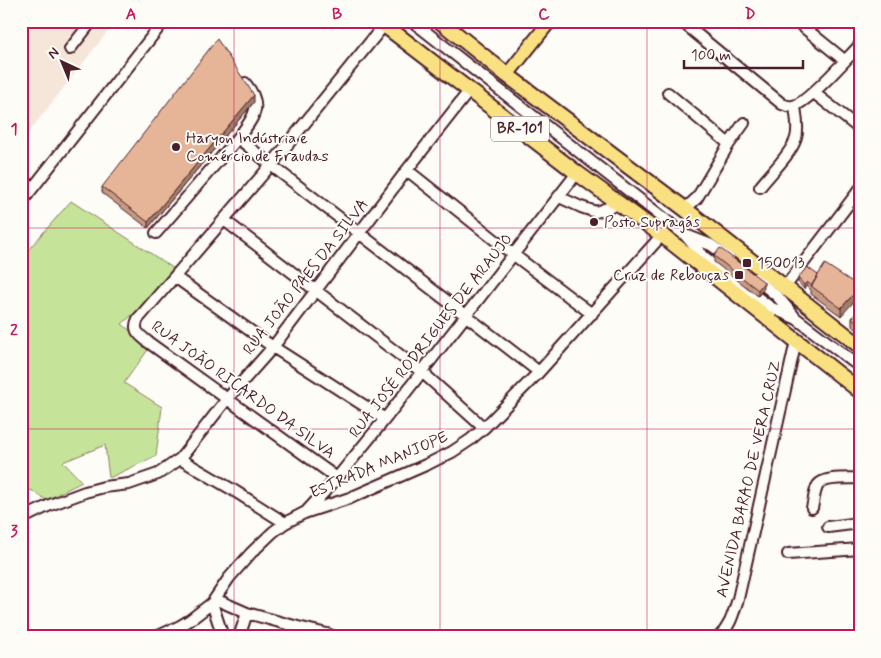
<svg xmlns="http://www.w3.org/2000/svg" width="881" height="658" font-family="Mynerve,sans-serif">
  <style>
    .built { fill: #f6e6da }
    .green { fill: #c6e39a; stroke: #888162 }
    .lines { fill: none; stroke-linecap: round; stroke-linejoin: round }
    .minor-casing { stroke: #4a1f2b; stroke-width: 14 }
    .major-casing { stroke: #4a1f2b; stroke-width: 16 }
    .highway-casing { stroke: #4a1f2b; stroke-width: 18 }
    .minor { stroke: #fdfcf7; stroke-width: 10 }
    .major { stroke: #f9e181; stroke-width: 12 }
    .highway { stroke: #f9e181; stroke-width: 14 }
    .wall { fill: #c69b82; stroke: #4a1f2b }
    .shaded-wall { fill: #a17e6a; stroke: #4a1f2b }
    .building { fill: #e6b497; stroke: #4a1f2b }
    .grid { fill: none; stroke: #c2185b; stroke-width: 1; stroke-opacity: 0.55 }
    .poi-dot { fill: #4a1f2b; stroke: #fdfcf7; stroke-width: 2 }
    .labels { text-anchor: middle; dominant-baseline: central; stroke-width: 4; stroke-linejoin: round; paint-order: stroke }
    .shield { fill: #fdfcf7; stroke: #806168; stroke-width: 1 }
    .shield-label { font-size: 15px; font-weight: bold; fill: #4a1f2b }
    .poi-label { font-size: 16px; fill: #4a1f2b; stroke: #fdfcf7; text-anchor: start }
    .street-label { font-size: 16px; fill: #4a1f2b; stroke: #fdfcf7 }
    .neatline { fill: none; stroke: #c2185b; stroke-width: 2 }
    .grid-label { font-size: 16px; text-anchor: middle; font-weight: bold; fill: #c2185b }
  </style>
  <rect width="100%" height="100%" fill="#fdfcf7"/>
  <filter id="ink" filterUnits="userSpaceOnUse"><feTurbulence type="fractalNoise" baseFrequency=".02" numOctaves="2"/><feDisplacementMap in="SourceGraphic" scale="10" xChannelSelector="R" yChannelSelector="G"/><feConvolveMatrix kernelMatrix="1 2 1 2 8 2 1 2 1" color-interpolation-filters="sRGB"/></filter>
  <g filter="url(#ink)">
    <path class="built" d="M21,21H116L21,142Z"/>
    <path class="green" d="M71,201L179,272L122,324L150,347L124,383L162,407L156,456L109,478L105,445L63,462L82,482L46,500L31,490L21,496V258Z"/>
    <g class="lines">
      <g class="minor-casing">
        <path id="minor" d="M412,21L685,235L703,256L770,307L797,319L860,367
          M681,21L782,104C786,106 789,107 793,106C807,104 848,57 860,45
          M796,21L844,60
          M70,49L92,21
          M668,93L729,144
          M814,93L860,129
          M238,138L271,165L539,372
          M407,170L514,255L592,314
          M760,187C770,174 792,153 796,138C799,128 796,116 795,106
          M559,197L581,207L596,212L619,204
          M21,203L164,21
          M685,209L697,198L729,144L744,123
          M224,220L422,372L484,428
          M156,233L238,138C254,117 264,106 245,83
          M688,236L711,245L729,258
          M175,277L273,347L385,419
          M755,278L778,297L794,316
          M785,287L860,189
          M180,459L233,490L285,523
          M337,478L148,342C140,335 132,331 138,319L271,165L384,25
          M812,508C814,501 814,491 818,485C824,476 850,479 860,478
          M305,513L337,478L385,419L577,173
          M21,519L50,505L85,492L104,487L129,484L158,474L180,459L227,399L273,347L407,170L469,91
          M828,527L860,523
          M788,554L860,549
          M215,599L247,613L298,627L295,637
          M212,603L223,637
          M298,627L327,634L335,637
          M156,637L180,626L190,620L212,603L229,578L251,553L273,532L285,523L304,513L350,498L428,464L452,452L470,440L484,428L539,372L662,235
          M239,637L247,613
          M719,637C731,625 733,614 738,599L796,341"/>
      </g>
      <g class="major-casing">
        <path id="major" d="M507,75L550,21"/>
      </g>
      <g class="highway-casing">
        <path id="highway" d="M379,21L577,173L662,235L860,391
          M440,21L507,75L685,209L860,346"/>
      </g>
      <use href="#minor" class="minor"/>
      <use href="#major" class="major"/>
      <use href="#highway" class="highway"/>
    </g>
    <path class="wall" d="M254,102L148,228L102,193V187Z
      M714,256L764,288L758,296L714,262Z
      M818,275L860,287L841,316L811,294V290L807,286L804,289L798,282V278Z
      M860,309V332L852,326V318Z"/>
    <path class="shaded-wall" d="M254,95V102L148,228V222Z
      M764,282V288L758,296V290Z
      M807,282V286L804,289V285Z
      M860,287V295L841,316V308Z"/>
    <path class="building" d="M217,39L254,95L148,222L102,187Z
      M720,248L764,282L758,290L714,256Z
      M825,264L860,287L841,308L811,286Z
      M807,267L818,275L812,286L807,282L804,285L798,278Z
      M860,309V324L852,318Z"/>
  </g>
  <path class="grid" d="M234,21V637M440,21V637M647,21V637M21,228H860M21,429H860"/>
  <g class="poi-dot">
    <circle cx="176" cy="147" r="5"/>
    <circle cx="594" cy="222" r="5"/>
    <rect x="742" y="258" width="10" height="10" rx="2.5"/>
    <rect x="734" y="270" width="10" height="10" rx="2.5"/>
  </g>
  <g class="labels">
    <rect class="shield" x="491" y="116.5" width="58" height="25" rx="4"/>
    <g class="shield-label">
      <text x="520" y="129">BR-101</text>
    </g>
    <g class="poi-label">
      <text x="186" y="138">Haryon Indústria e<tspan x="186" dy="18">Comércio de Fraudas</tspan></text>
      <text x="604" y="222">Posto Supragás</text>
      <text x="757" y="263">150013</text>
      <text x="729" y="275" text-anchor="end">Cruz de Rebouças</text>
    </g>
    <g class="street-label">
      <text transform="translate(306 277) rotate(-52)">RUA JOÃO PAES DA SILVA</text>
      <text transform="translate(431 336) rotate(-52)">RUA JOSÉ RODRIGUES DE ARAUJO</text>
      <text transform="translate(243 390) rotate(36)">RUA JOÃO RICARDO DA SILVA</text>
      <text transform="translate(379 465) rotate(-23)">ESTRADA MANJOPE</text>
      <text transform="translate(749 479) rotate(-77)">AVENIDA BARAO DE VERA CRUZ</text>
    </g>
  </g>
  <rect width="881" height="658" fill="none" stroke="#fdfcf7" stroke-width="55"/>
  <g transform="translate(62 62) rotate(316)" stroke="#fdfcf7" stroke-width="4" paint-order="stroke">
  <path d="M0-4L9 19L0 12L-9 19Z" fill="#4a1f2b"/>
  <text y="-8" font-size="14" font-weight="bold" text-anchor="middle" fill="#4a1f2b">N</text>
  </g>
  <path d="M684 60v8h119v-8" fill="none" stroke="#4a1f2b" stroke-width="2.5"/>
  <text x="691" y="60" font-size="15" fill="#4a1f2b" stroke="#fdfcf7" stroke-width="4" paint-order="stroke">100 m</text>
  <rect x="28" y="28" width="826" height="602" class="neatline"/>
  <g class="grid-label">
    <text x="131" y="19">A</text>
    <text x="337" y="19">B</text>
    <text x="544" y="19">C</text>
    <text x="750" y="19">D</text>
    <text x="14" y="134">1</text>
    <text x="14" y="335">2</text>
    <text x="14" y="536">3</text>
  </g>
</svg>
